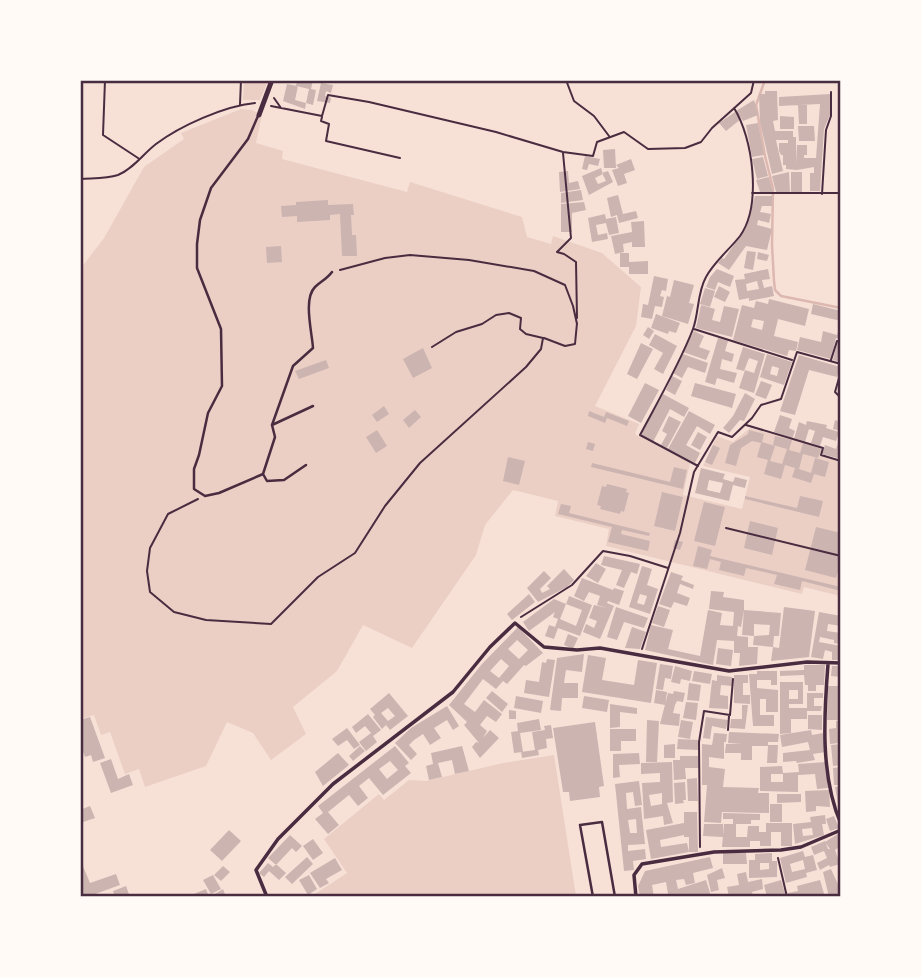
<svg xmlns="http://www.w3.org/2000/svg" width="921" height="977" font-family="Ubuntu,sans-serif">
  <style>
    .green { fill: #ebcfc5 }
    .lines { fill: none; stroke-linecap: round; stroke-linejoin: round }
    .stream { stroke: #dcb8b0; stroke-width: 2.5 }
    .building { fill: #ccb4b1; fill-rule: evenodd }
    .path { stroke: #4a2c40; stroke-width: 2 }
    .service { stroke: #4a2c40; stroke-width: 2.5 }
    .pedestrian { stroke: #4a2c40; stroke-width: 3.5 }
    .minor { stroke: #4a2c40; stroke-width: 5 }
    .neatline { fill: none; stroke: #4a2c40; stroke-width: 2.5 }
  </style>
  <rect width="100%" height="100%" fill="#f7e1d7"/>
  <path class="green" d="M244,81H268L260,100H243Z
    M241,109L252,110L262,115L256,143L283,151L282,159L407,192L410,182L522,217L527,237L551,244L553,236L602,253L641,287L636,326L595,406L639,424L635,434L690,463L683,495L742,509L750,477L703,466L717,436L733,442L750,428L822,448L821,456L840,462V596L804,587L802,594L606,546L609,529L555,516L558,501L513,490L485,525L476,555L412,648L363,625L337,671L293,707L306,734L271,760L253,733L227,722L206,766L145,787L139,769L125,774L110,732L101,735L94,715L81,719V268L104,238L144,167L184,139L181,133Z
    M554,755L576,896H312L347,873L324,839L379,794L384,800L409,780L426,781L503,763Z"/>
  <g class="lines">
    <path class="stream" d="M765,80L756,105L765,156L773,188L772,245L774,281L775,290L781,296L841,308"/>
  </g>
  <path class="building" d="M297,80H313L311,89L316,90L313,105L306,103L309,89L296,86Z
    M321,83L333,85L331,93L326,91L325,96L331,98L330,103L317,101Z
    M287,84L298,86L295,100L306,103L305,109L283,101Z
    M765,91H777L778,120L773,121L775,131H793V137H796V163L797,145H807V155H804V158H816L820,104L779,106V97L830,94V115L824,129L820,191H810V173H814V167L797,170L786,169V165H783V155H781L779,151V143H788V140H776L783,171L772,174L760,122L759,94H765Z
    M754,100L758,115L743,121L736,111Z
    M798,105H807V124H799Z
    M735,112L741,119L726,131L719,123Z
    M780,116L794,117V129H780Z
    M758,123L764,155L752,157L746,125Z
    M798,126H814L815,141H799Z
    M615,149L616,168H604L603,150Z
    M585,156L600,159L598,166L589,164L587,170L582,169Z
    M763,157L768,176L757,179L752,159Z
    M631,159L635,170L624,174L627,183L618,186L612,170L619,168L616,165Z
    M601,168L603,174L595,178L598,184L606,181L602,173L608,171L613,182L589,195L582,176Z
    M568,171L569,183L578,181L580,189L560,192L559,172Z
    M789,172L790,192H776L772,176Z
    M791,172H802V192H791Z
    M769,177L773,192H760L756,180Z
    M581,190L583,200L561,203V193Z
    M618,195L623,214L636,211L638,218L619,223L617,215L611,217L607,198Z
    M755,196H772V206H762L760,212L771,214L769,223L758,220L757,225L772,229L767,250L746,246L729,270L718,263L722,258L724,259L746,227Z
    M328,200V205L353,204L354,215H351L352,235H356L357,256H342L340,214L330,215V220L297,222V216L282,217L281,206L296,205V202Z
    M584,202L586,210L572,213V232H561V204Z
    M605,214L606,219L616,217L619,233L609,235L606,223L596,225L598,235L607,233L608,239L592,242L588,218Z
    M644,221L645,247H632V242L623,244L624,252L615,254L611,236L632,232L631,222Z
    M281,246L282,262L267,263L266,247Z
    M747,251L756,252L753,270L744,268Z
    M758,252L769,255L767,261L757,259Z
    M620,253H629V262L648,261V274H629V267H620Z
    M717,269L734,276L730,287L718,282L715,290L706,287L710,277Z
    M768,269L770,279L762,280L764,288L772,286L774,296L749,301V298L739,300L735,280L745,279L744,274ZM757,281L759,289L747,291L746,284Z
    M654,276L668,279L666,291L662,290L660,296L664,297L662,307L655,306L652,319L641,317L643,304L648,305Z
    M674,280L694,285L689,303L694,304L688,324L662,316L667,296L670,297Z
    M719,286L730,292L725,302L714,297Z
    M705,288L715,291L710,307L700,304Z
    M769,299L809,309L805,326L778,319L774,336L798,342L796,351L789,350L787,356L733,340L742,305L754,308L756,301L768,304ZM753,319L764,321L762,330L751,327Z
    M813,304L841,311V321L811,314Z
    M701,305L715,309L712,320L720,322L724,306L739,309L732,337L696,328Z
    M656,314L680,323L676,333L669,331L668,334L651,328Z
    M840,326L841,339L836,338L831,359L797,350L800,337L821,342L823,331L837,335Z
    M648,327L654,331L649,339L643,335Z
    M694,331L704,336L699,347L710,351L706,360L683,352Z
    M655,334L677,346L663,374L654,369L663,353L649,345Z
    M718,338L728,341L725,351L734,354L732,362L722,359L720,369L737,373L734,383L717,378L715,385L705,382Z
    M641,343L653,349L637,379L627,374Z
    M837,343L841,344V362L833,360Z
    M743,347L765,354L754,393L739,388L745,370L754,373L758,361L749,358L744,371L736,369Z
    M423,348L432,368L413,378L403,359Z
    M683,354L708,363L705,373L688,367L682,378L673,373Z
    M767,354L792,362L784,385L760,377ZM772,366L779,368L777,376L770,374Z
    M799,355L840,367L837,377L809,370L795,415L780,411Z
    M326,360L329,368L299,379L295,371Z
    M672,376L682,381L675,395L666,390Z
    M761,381L772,385L766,399L755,395Z
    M645,383L659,390L641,423L628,416Z
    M695,383L736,394L732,408L691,396Z
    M745,393L755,399L744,421L740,420L729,433L723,428L733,416Z
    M663,394L689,408L684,417L670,409L653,442L641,435Z
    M384,406L389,414L377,422L372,415Z
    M415,410L421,417L409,428L403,420Z
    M589,411L604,417L606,412L629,421L627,426L607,418L605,423L588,416Z
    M689,411L715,425L710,434L697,426L686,445L700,453L695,463L668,449Z
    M780,415L792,419L789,428L795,431L792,439L774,432Z
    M669,416L681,422L667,448L661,445L667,434L662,431Z
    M835,420L841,422V431L833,429Z
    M807,421L827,425L826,428L839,432L836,441L823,437L820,446L811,443L815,431L809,429L805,442L794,439L799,422L806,425Z
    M377,430L387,446L376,453L366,437Z
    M749,430L764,434L762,442L775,446L770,461L782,464L787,449L773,445L775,436L792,440L789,450L800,453L803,443L821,449L818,458L803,454L799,469L811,473L815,458L829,462L825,477L814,474L811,483L792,477L795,468L785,465L781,479L764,474L768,460L757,457L761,443L752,441L741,448L736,466L725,463L730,445L748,434Z
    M698,432L707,437L700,450L691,445Z
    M841,435V459L822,454L825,445L836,449Z
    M588,442L595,444L593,451L586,449Z
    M713,445L720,448L712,465L705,462Z
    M508,457L525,461L519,485L503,481Z
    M592,463L670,482L674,467L687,470L683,489L591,467Z
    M701,468L725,474L723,479L733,482L735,477L747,480L745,488L733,485L729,501L695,493ZM709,480L723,483L720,493L707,490Z
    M607,484L627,489L626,492L629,493L624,512L621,511L620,514L600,509L601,506L597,505L602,486L606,487Z
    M662,492L683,497L675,531L654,526Z
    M745,496L797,508L800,496L823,501L819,517L745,499Z
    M704,502L725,507L715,546L694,541Z
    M561,504L571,506L569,513L650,533L649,536L622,530L621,534L650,541L648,551L608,542L612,527L558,514Z
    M750,521L778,528L772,555L744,548Z
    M816,527L841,533V561L836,578L805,570Z
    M675,540L683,542L680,550L673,548Z
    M698,546L712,550L710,556L841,587V591L802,581L800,590L774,584L777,575L746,568L744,576L719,570L721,562L710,559L707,569L693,566Z
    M604,556L640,564L637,574L631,572L624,588L616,585L622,570L601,565Z
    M596,563L606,569L598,583L586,576Z
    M642,566L652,569L647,585L658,589L650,614L629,607ZM640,594L647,596L644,605L637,603Z
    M564,569L574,580L567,587L538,602L527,588L544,571L551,578L540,589L542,593L550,589L547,586Z
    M671,572L683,576L681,580L694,585L693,589L680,584L677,593L690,598L687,606L674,602L671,608L659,604Z
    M582,578L613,590L614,588L624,591L619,605L608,601L607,603L614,606L600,639L583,632L586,624L594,628L597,621L589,618L594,605L607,608L597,605L600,596L589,592L584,601L574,596Z
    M711,591L724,592L723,597L744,600V610L781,613L779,636H774L773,647L753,645L754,636L742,635L744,610L741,627L738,626L737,636L748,637V647H758L757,664L739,666L740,653H734V641L717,640L713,665L645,650L651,625L673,630L668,649L700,656L708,610L722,613L720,625L733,626L734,612L709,609ZM754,624L770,625L769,635L754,636Z
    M529,594L535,602L512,620L507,614Z
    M569,596L592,605L580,636L558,628L554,639L545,636L549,625L555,627L558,619L553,617L555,612L529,631L523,622L554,599L566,604ZM566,604L582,610L576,626L560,619Z
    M658,606L670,610L664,627L652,623Z
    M616,607L648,618L644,628L624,622L617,640L607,637Z
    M784,607L815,611L809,657L771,661L773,647L779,648Z
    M819,612L841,616V626L828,624L827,631L841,633L839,644L834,643V640L820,637L819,642L841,646V660H832V652L825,650L823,659L811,657Z
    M518,627L543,653L526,666L524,665L507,684L503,681L496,689L483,679L464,704L475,712L484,700L502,714L496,722L487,716L480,725L487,731L483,738L490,730L499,738L480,758L472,747L476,742L479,743L464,725L467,722L449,705L482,664ZM517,640L528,650L519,659L508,649ZM501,659L509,666L499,678L490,671Z
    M632,627L646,632L640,649L625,648Z
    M568,634L578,638L573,649L564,645Z
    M718,648L733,650L731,666L716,664Z
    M584,654L582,672L566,670L564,683H578V698H562L561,711L550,710L557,658Z
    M588,655L606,658L602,680L634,685L638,660L657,663L651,703L582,692Z
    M547,659L555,660L549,697L524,693L526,680L539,682L542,662L546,663Z
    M660,664L673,666L671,679L665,678L663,690L656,689Z
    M804,665H825L824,685H816V691H808V685H805L804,675L780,676V671L804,670Z
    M675,666L692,671L690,681L681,679L680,684L671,682Z
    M832,666H841V677L831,676Z
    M694,671L712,674L710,684L692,681Z
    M757,671H777V685H771V680H757V688L778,690V712H766V699H760V715H774V726H753L749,674H757Z
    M717,675L732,677V686L721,685L720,695L728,696V709L709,708L712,680L717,681Z
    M734,675H748V683H743V695H750V704L734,703Z
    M780,682H803V704H789V708H807V693H823V698H814V706H822L821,711H807V719H791V733L780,734ZM789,690H798V699H789Z
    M689,683L701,685L699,701L687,700Z
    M828,686H840V701H838V703H841V719L838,720H827Z
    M656,690L667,692L665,705L654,703Z
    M492,691L508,704L502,712L486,698Z
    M674,691L685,693L683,702L677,701L675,705L673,713L680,714L679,726L660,724L668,693L673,694Z
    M389,693L408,716L390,730L386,725L382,729L373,717L375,715L370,709ZM388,708L395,716L388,721L381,713Z
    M516,696L543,701L541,713L514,708Z
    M584,696L609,700L607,712L582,708Z
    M686,702L698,703L696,720L683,718Z
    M610,704L637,708V714L620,712V727L610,728Z
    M742,705H748L745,729L730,728L731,719H742Z
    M447,706L459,726L453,730L447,720L434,728L441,738L430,745L423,734L414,740L409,745L417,754L411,760L395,743L411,728Z
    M509,710L516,711V719H509Z
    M368,714L381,730L373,736L377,742L366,751L359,742L371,733L365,726L356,733L352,727Z
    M808,715H822V730L808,729Z
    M90,717L105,758L93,762L91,755L85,757L80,743V735L83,734L80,732V720Z
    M706,717L728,720L726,729L712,726L710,739L703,738Z
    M539,719L541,730L520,733L523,752L514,753L511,732L518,731L517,723Z
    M647,720L659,721L657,762H646Z
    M681,720L693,722L690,739L678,737Z
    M841,720L839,743L830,744L829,729L836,728V721Z
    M595,722L604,786L599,787L600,797L570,801L569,792H563L553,728Z
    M551,725L553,738L546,739L547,748L538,750L539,755L522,758L521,752L535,750L532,732L545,730L544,726Z
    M347,728L360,745L354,749L347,740L338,746L332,739Z
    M610,729H636V741H621V751H610Z
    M811,730L812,735L823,733L826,752L813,754L815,760L797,763L796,761L783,762V753L810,750L808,742L782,747L780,735Z
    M729,732L779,734L778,742H768V745H778L777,763H767L768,746H752V760H741V753H725L726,744H742L728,743Z
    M714,733L727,734L726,742H724V759L709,757V767L725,769L723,787L759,788L758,793H769V813L722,812L721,823L704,822L707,785H702V744L712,745Z
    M678,739L698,740V750L677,749Z
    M675,744V758H664V745Z
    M841,744V765L833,766L831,745Z
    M360,746L365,751L353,761L349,756Z
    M395,746L409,763L405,766L411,773L383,795L369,778L359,786L368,798L358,806L349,795L328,812L339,825L328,834L315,819L323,813L318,806ZM390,761L398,770L387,779L379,769Z
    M462,746L469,771L455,774L452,760L438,763L442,777L429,780L426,766L433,764L431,753Z
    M338,753L349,765L323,786L315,772Z
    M639,753L640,764L619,765L620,777L613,778V754Z
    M680,756H698L699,768H685L686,779L674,780L673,760H680Z
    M111,759L118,779L129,774L133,785L111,793L100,763Z
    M672,762L673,802L667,803L673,823L664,825L663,816L644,819L642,783L660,782V773L641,774V763ZM662,793V804L651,806L649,795Z
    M826,762L828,788L817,789L815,774L798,775V792L760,791V767L782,766L783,773L799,772L798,764ZM771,774H783V782H771Z
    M841,767V785H834L833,768Z
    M697,778L698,801H688L687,779Z
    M639,781L642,805L635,806L633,792L626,793L627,809L641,807L645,844L628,845V851L645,849L646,859L633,861L634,870L624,871L615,784ZM636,819L637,833H630L628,820Z
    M685,782L686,800H683L684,803L675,804L674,783Z
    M841,786V809H839L835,787Z
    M829,790L830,807L816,806V811L806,812L805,791Z
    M777,794H801V802L777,803Z
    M770,804H782V822H770Z
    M90,806L95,818L80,823V810Z
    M684,812H697L698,852H689V837H684V835L660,840L661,847L687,843L689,852L651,859L646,830L684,823Z
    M723,813L760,814V820H751V824H736V837H747L748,826H759V832H766V823H792V846H781V832H771V846H760V841H750V847H722L724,824H733V819H723Z
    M825,815L826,824H822L824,835L795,844L793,824L811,822L810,817ZM812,828L813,835L803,836L802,829Z
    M834,816L839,828L830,831L826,819Z
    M704,824H723V837L703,836Z
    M229,830L241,841L222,861L210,850Z
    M841,832V846L835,850L840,864L830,867L829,865L820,870L817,863L827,858L824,851L814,855L811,847L825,841L828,849H830L825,842Z
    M290,835L302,846L296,852L292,848L276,865L268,858Z
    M313,839L323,853L313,860L303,846Z
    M803,851L805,857L813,855L817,870L806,873L807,877L786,883L780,858ZM803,860L805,869L792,872L790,864Z
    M723,853H746L747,864H723Z
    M772,853V861H777V877L749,878V860H755V854ZM760,863H769V869L760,870Z
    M307,857L313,864L292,884L285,877Z
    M710,857L713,868L693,873L695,883L686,885L684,879L676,880L678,889L706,880L711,896L661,897L668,894L666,882L652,885L654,897H640L638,886L645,871Z
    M335,858L342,870L326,879L329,883L320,888L310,873Z
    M80,859L90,883L116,874L120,885L87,897H80Z
    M268,863L273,867L276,864L286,873L279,880L269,871L264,877L259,873Z
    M223,866L230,872L221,881L214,875Z
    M722,868L725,878L717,880L719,890L711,892L707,875Z
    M831,869L841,891V897H829L823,872Z
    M746,872L748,882L762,879L763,889L752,892L753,897H729L727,887L739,885L737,874Z
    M213,875L221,889L211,894L203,880Z
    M309,875L317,889L308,895L299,880Z
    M781,880L786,897H767L764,885Z
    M820,880L825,897H789L788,893L798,891L797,886Z
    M126,886L130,897H115L113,891Z
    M206,889L209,897H189V896Z
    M223,889L226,897H216L215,894Z"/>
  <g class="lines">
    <path class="path" d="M105,80L103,135L138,158
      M566,80L574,101L594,116L609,136
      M274,98L281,108
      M240,104L241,80
      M271,106L322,116L328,95L369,102L496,132L563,152L593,156L597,142L624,132L648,149L685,148L701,142L712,128L751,93L754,80
      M322,117L321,121L329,124L326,141L400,158
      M563,153L571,238L557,252L564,254L576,262L577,318
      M80,179C93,178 106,179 118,175C133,169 143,154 156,144C180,126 224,106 255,103
      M752,193H841
      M822,194L826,130L831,116V92
      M340,270L385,258L410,255L469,260L534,271L565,285L573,306L577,324
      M694,329L792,360
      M544,338L565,346L575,344L577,323
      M831,360L837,341L841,342
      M841,371L835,392L841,398
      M746,425L823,448L821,455L841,461
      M698,466L640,435C657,403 680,363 693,329C699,313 697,293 706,277C714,262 729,250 740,236C762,205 753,138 734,108
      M198,499L168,514L150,548L147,571L150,592L174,612L206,620L271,624L318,577L355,553L385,506L420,463L526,367L541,349L543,338L526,334L520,329L521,318L509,313L496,315L482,324L456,332L432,347
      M726,528L841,556
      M521,617L572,585L603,551L630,556L668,568
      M642,649L680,533L694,472L718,432L732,437L752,418L761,405L781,399L797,352L841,364
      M728,730L729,716
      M700,847L699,742L704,711L730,715L733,679
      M778,858L787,897"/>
    <path class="service" d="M258,116L248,139L211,188L200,220L197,244V268L221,329L222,386L208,413L199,455L194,469V489L205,496L219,493L263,474L275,437L272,425L313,406
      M272,425L293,366L313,348C312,332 303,299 315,287C321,281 327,279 332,272
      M263,474L267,481L284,480L306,465
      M593,897L580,825L602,822L615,897"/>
    <path class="pedestrian" d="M828,664C824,715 820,776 841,824
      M267,897L256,870L278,839L333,784L453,692L490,647L515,623L544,647L577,650L600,648L729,671L807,662L841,663
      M636,897L634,875L642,864L714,852L781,850L801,847L841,830"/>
    <path class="minor" d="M259,115L272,80"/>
  </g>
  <rect width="921" height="977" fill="none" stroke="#fffaf5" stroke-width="164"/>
  <rect x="82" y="82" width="757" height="813" class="neatline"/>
</svg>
